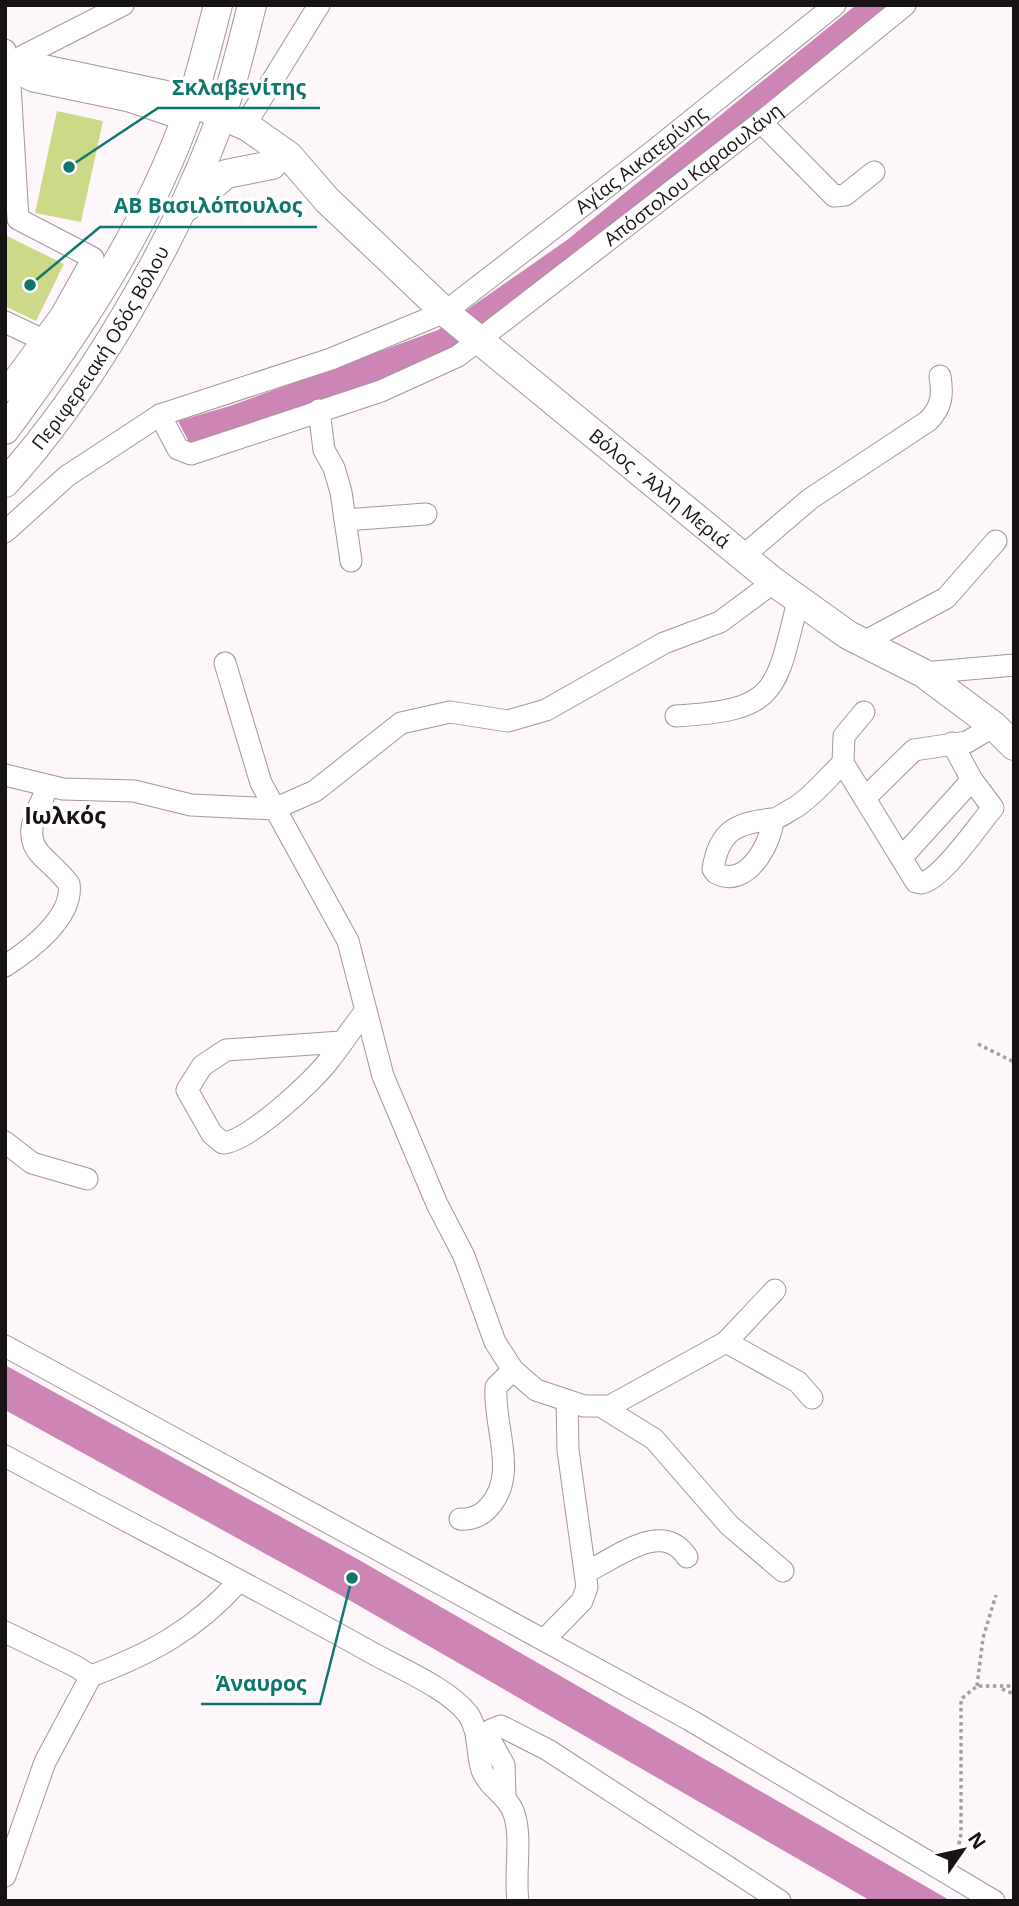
<svg xmlns="http://www.w3.org/2000/svg" width="1019" height="1906" font-family="'Open Sans',sans-serif">
  <style>
    .water { fill: #cc85b5 }
    .building { fill: #ccd987 }
    .lines { fill: none; stroke-linecap: round; stroke-linejoin: round }
    .minor-casing { stroke: #a4949e; stroke-width: 23 }
    .major-casing { stroke: #a4949e; stroke-width: 30 }
    .path { stroke: #a49da2; stroke-width: 3.5; stroke-dasharray: 3.5 3.5; stroke-linecap: butt }
    .minor { stroke: #fff; stroke-width: 21 }
    .major { stroke: #fff; stroke-width: 28 }
    .labels { text-anchor: middle; dominant-baseline: central; stroke-width: 7; stroke-linejoin: round; paint-order: stroke }
    .street-label { font-size: 19px; fill: #171215; stroke: #fff }
    .quarter-label { font-size: 23px; font-weight: bold; fill: #171215; stroke: #fff }
    .leader { fill: none; stroke: #0f766e; stroke-width: 2.5 }
    .callout-dot { fill: #0f766e; stroke: #fff; stroke-width: 2.5 }
    .callout-label { font-size: 21px; text-anchor: middle; font-weight: bold; fill: #0f766e; stroke: #fff; stroke-width: 7; stroke-linejoin: round; paint-order: stroke }
  </style>
  <rect width="100%" height="100%" fill="#fdf6fb"/>
  <path class="water" d="M856,5H891L455,353L192,448L178,421L230,406L438,330L567,240Z
    M5,1365L361,1561L951,1901H871L342,1596L5,1410Z"/>
  <path class="building" d="M57,111L103,121L81,222L35,213Z
    M5,235L64,264L36,321L5,306Z"/>
  <g class="lines">
    <g class="minor-casing">
      <g id="minor">
        <path d="M5,50L9,68L18,219L93,258L61,315L5,391"/>
        <path d="M13,64L23,56L123,5"/>
        <path d="M5,67L33,81L129,101L185,120"/>
        <path d="M9,68L32,63L164,91L191,102"/>
        <path d="M761,122L834,196L845,195L874,172"/>
        <path d="M245,125L319,5"/>
        <path d="M5,322L43,340"/>
        <path d="M319,410L324,450L334,468L341,492L351,561"/>
        <path id="s1" d="M160,415L178,449L191,454L381,391L458,356L761,122L905,5"/>
        <path d="M345,520L426,514"/>
        <path id="s2" d="M5,532L67,476L160,415L331,359L445,312L652,152L835,5"/>
        <path d="M742,557L810,499L928,421C942,407 943,395 940,376"/>
        <path d="M862,643L946,598L996,541"/>
        <path d="M225,663L261,783L348,941L383,1076L437,1204L464,1256L495,1342L513,1370L536,1390L584,1406H610L726,1342L775,1290"/>
        <path d="M923,673L1014,665"/>
        <path d="M864,712L844,736L843,763L916,882L921,883C942,880 978,825 993,808L972,780L952,743"/>
        <path d="M676,716C779,710 775,692 798,601"/>
        <path d="M5,775L63,789L134,791L191,805L274,809L315,791L401,723L450,712L508,721L546,710L664,643L720,622L774,582"/>
        <path d="M865,798L914,750L967,742L994,726"/>
        <path d="M773,820C771,843 747,890 716,873L713,869C719,830 737,823 772,819C779,819 789,810 796,807C814,795 828,777 843,763"/>
        <path d="M903,856L972,780"/>
        <path d="M5,966C30,950 74,917 69,884C61,873 51,865 41,855C21,835 38,809 48,787"/>
        <path d="M341,1042L226,1050L202,1066L187,1090L212,1134L223,1143C248,1142 315,1080 330,1059C343,1043 352,1027 366,1011"/>
        <path d="M5,1142L32,1163L87,1179"/>
        <path d="M726,1342L798,1382L812,1398"/>
        <path d="M5,1346L690,1720L994,1901"/>
        <path d="M604,1408L654,1439L729,1525L783,1571"/>
        <path d="M5,1456C125,1521 247,1583 365,1649C396,1667 447,1687 468,1714C480,1732 476,1751 482,1770C489,1788 506,1794 513,1811C523,1835 514,1874 518,1901"/>
        <path d="M460,1519C472,1520 481,1516 489,1507C519,1474 493,1427 496,1387L513,1370"/>
        <path d="M586,1572C617,1558 662,1519 687,1557"/>
        <path d="M5,1632L75,1666L91,1676L45,1762L5,1876"/>
        <path d="M544,1640L582,1601L587,1587L568,1450L567,1401"/>
        <path d="M91,1676C150,1654 195,1630 238,1582"/>
        <path d="M505,1796L504,1765L489,1738L491,1730L501,1726L548,1750L780,1901"/>
      </g>
    </g>
    <g class="major-casing">
      <g id="major">
        <path id="s3" d="M191,102L248,127L289,156L327,200L445,312L774,582L848,635L923,673L994,726L1014,746"/>
        <path d="M188,206L226,174L272,165"/>
        <path d="M5,430C76,334 145,231 186,118C199,81 208,43 218,5"/>
        <path id="s4" d="M5,483C88,392 171,248 215,133C231,92 241,48 252,5"/>
      </g>
    </g>
    <path class="path" d="M978,1044L1014,1062
      M977,1686L983,1638L996,1595
      M1002,1689L1014,1694
      M956,1858L961,1834V1699L977,1686H1014"/>
    <use href="#minor" class="minor"/>
    <use href="#major" class="major"/>
  </g>
  <g class="labels">
    <g class="street-label">
      <text stroke="none"><textPath href="#s2" startOffset="746">Αγίας Αικατερίνης</textPath></text>
      <text stroke="none"><textPath href="#s1" startOffset="634">Απόστολου Καραουλάνη</textPath></text>
      <text stroke="none"><textPath href="#s4" startOffset="166">Περιφερειακή Οδός Βόλου</textPath></text>
      <text stroke="none"><textPath href="#s3" startOffset="611">Βόλος - Άλλη Μεριά</textPath></text>
    </g>
    <g class="quarter-label">
      <text x="65" y="815">Ιωλκός</text>
    </g>
  </g>
  <path class="leader" d="M69 167L158 108H320M30 285L100 227H317M352 1578L320 1704H201"/>
  <g class="callout-dot">
    <circle cx="69" cy="167" r="7"/>
    <circle cx="30" cy="285" r="7"/>
    <circle cx="352" cy="1578" r="7"/>
  </g>
  <g class="callout-label">
    <text x="239" y="95">Σκλαβενίτης</text>
    <text x="208" y="213">ΑΒ Βασιλόπουλος</text>
    <text x="261" y="1691">Άναυρος</text>
  </g>
  <rect width="1019" height="1906" fill="none" stroke="#171215" stroke-width="14"/>
  <g transform="translate(963 1850) rotate(56)" stroke="#ffffff" stroke-width="5" paint-order="stroke">
  <path d="M0-5L12 26L0 18L-12 26Z" fill="#171215"/>
  <text y="-10" font-size="19" font-weight="bold" text-anchor="middle" fill="#171215">N</text>
  </g>
</svg>
